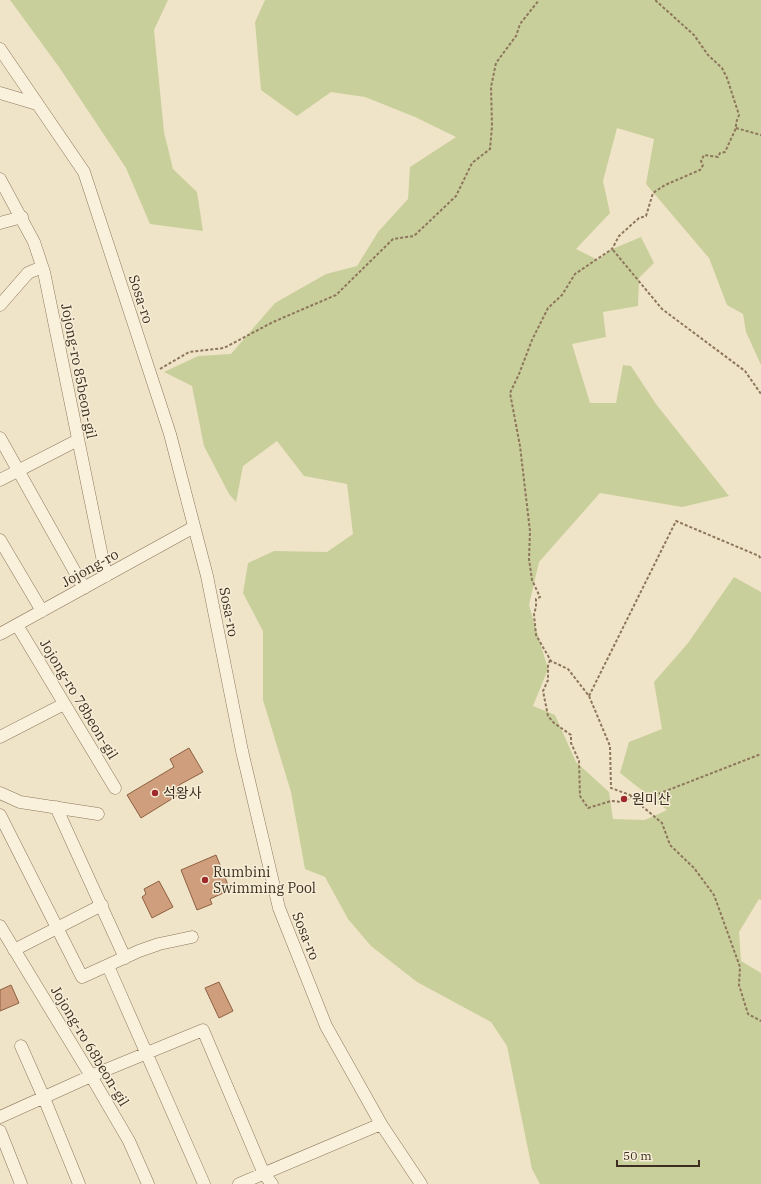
<svg xmlns="http://www.w3.org/2000/svg" width="761" height="1184" font-family="'IBM Plex Serif','Noto Sans KR',serif">
  <style>
    .green { fill: #c9cf9b }
    .building { fill: #cf9f7d; stroke: #8d5f41 }
    .lines { fill: none; stroke-linecap: round; stroke-linejoin: round }
    .minor-casing { stroke: #8d765c; stroke-width: 13 }
    .path { stroke: #8d765c; stroke-width: 2; stroke-dasharray: 3 2; stroke-linecap: butt }
    .minor { stroke: #faf1dc; stroke-width: 12 }
    .poi-dot { fill: #9e2a2b; stroke: #f7eed8; stroke-width: 1.5 }
    .labels { text-anchor: middle; dominant-baseline: central; stroke-width: 3; stroke-linejoin: round; paint-order: stroke }
    .street-label { font-size: 14px; fill: #3d2e20; stroke: #f7eed8 }
    .poi-label { font-size: 14px; fill: #3d2e20; stroke: #f7eed8; text-anchor: start }
  </style>
  <rect width="100%" height="100%" fill="#f0e4c8"/>
  <path class="green" d="M10,0H168L154,30L164,132L173,169L197,192L203,231L150,224L126,168L59,67Z
    M265,0H761V365L746,332L743,314L727,305L709,258L646,184L654,139L617,128L603,181L610,213L576,249L598,260L610,250L641,237L654,263L639,278L638,306L603,312L606,337L572,344L590,403H616L623,365L631,366L656,404L729,496L682,507L600,493L539,562L529,605L548,669L533,706L555,715L576,762L609,792L613,819L645,820L667,810L620,773L629,742L662,729L654,682L688,643L734,577L761,592V900L759,899L739,932L741,961L761,973V1184H540L532,1169L507,1046L491,1022L417,982L371,946L348,919L325,877L305,869L291,792L263,700V631L243,593L248,563L274,551L327,552L353,534L347,484L304,476L277,441L243,466L236,502L229,494L204,446L192,386L164,372L198,356L231,354L275,303L326,274L357,266L378,232L408,199L410,167L456,137L415,117L365,97L331,92L297,116L261,90L255,22Z"/>
  <path class="building" d="M189,748L203,772L179,785L183,792L141,818L127,795L174,767L170,759Z
    M216,855L230,890L210,899L212,904L197,910L181,870Z
    M159,881L173,907L152,918L142,897L146,894L144,889Z
    M219,982L233,1011L219,1018L205,988Z
    M11,985L19,1003L0,1011V990Z"/>
  <g class="lines">
    <g class="minor-casing">
      <path id="minor" d="M0,49L84,172L170,434L207,576L242,751L279,908L326,1026L381,1124L421,1184
        M0,93L37,104
        M0,179L34,242L44,272L106,576
        M0,223L22,217
        M0,305L28,273L42,267
        M0,438L84,588
        M0,480L78,440
        M0,540L42,611
        M17,625L115,788
        M0,634L194,527
        M0,737L64,704
        M0,793L20,802L98,814
        M56,807L125,958
        M0,815L82,977L139,951L159,944L192,937
        M0,926L91,1076L129,1141L148,1184
        M14,950L102,905
        M108,966L204,1184
        M21,1046L44,1098L79,1184
        M0,1117L91,1076L203,1030L264,1174L272,1184
        M0,1131L21,1184
        M239,1184L381,1124"/>
    </g>
    <path class="path" d="M736,128L761,135
      M613,250L662,309L745,371L761,394
      M160,369L189,352L224,348L273,322L336,295L393,239L414,236L456,196L472,163L490,149L492,126L491,87L496,63L516,36L520,24L539,0
      M550,660L548,666V680L543,691L548,716L554,723L571,735V743L579,761L580,796L588,808L611,801L624,802L633,796
      M589,696L676,521L759,556L761,559
      M640,801L630,795L611,788L610,746L589,696L568,669L551,661L536,635L534,614L536,607V599L540,597L532,580L529,559L530,531L520,446L510,393L519,374L532,340L548,308L562,295L575,274L612,249L619,236L639,218L646,216L653,193L665,185L700,170L703,165L701,161L704,155L718,157L720,153L725,152L736,128V123L739,115L727,78L722,68L708,55L694,35L655,0
      M640,801L643,807L662,823L670,845L694,868L714,895L740,967L739,985L748,1014L761,1021
      M640,801L761,754"/>
    <use href="#minor" class="minor"/>
  </g>
  <g class="poi-dot">
    <circle cx="155" cy="793" r="4"/>
    <circle cx="624" cy="799" r="4"/>
    <circle cx="205" cy="880" r="4"/>
  </g>
  <g class="labels">
    <g class="street-label">
      <text transform="translate(141 299) rotate(72)">Sosa-ro</text>
      <text transform="translate(79 371) rotate(79)">Jojong-ro 85beon-gil</text>
      <text transform="translate(90 568) rotate(-29)">Jojong-ro</text>
      <text transform="translate(229 612) rotate(79)">Sosa-ro</text>
      <text transform="translate(79 699) rotate(59)">Jojong-ro 78beon-gil</text>
      <text transform="translate(306 936) rotate(68)">Sosa-ro</text>
      <text transform="translate(90 1046) rotate(59)">Jojong-ro 68beon-gil</text>
    </g>
    <g class="poi-label">
      <text x="163" y="793">석왕사</text>
      <text x="632" y="799">원미산</text>
      <text x="213" y="872">Rumbini<tspan x="213" dy="16">Swimming Pool</tspan></text>
    </g>
  </g>
  <path d="M617 1160v6h82v-6" fill="none" stroke="#3d2e20" stroke-width="2"/>
  <text x="623" y="1160" font-size="12" fill="#3d2e20" stroke="#f7eed8" stroke-width="3" paint-order="stroke">50 m</text>
</svg>
